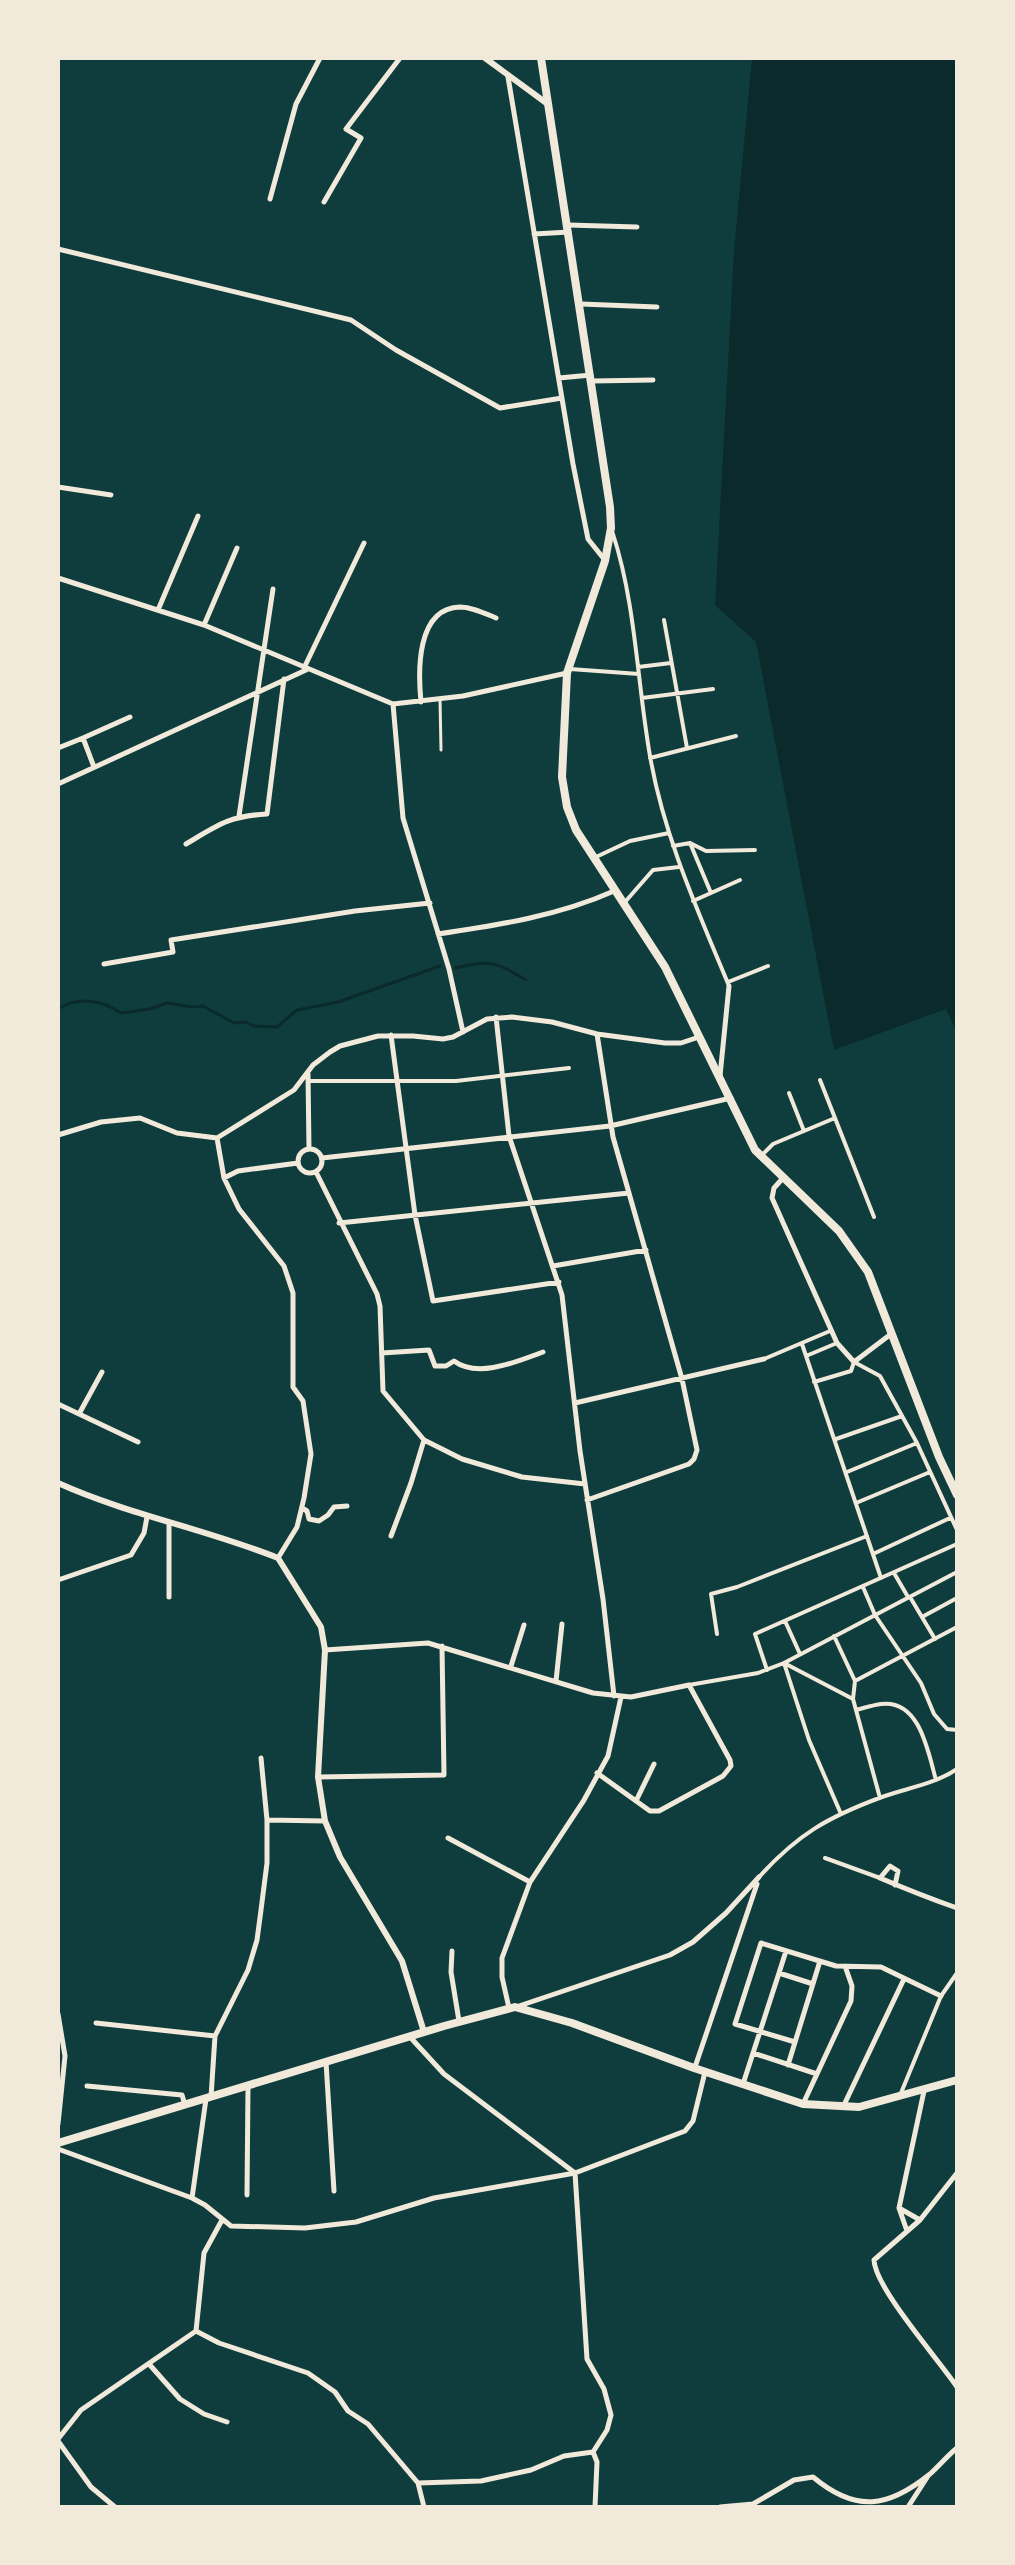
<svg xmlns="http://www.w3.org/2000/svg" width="1015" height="2565" font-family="Roboto,sans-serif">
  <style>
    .water { fill: #0a2a2b }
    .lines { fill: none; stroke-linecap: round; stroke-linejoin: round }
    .stream { stroke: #0a2a2b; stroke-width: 3 }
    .service { stroke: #f1e9da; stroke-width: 3 }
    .pedestrian { stroke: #f1e9da; stroke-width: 4 }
    .minor { stroke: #f1e9da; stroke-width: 5 }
    .tertiary { stroke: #f1e9da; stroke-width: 6 }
    .primary { stroke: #f1e9da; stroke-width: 8 }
  </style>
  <rect width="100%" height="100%" fill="#0f3d3e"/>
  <path class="water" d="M752,58H957V1033L946,1009L834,1050L756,642L715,605L734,251Z"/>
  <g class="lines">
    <path class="stream" d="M455,968C492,960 494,961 526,980
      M58,1009C78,996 102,1000 121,1013L150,1009L167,1003L192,1007L203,1006L234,1023L245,1022L254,1026L277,1027L297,1010L338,1002L440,966"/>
    <path class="service" d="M440,699L441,750"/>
    <path class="pedestrian" d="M613,534C636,605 637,682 650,756C664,837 698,911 729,986
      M664,620L687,748
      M638,667L671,663
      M570,669L639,674
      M642,698L713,689
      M650,758L736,736
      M690,843L711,893
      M673,846L690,843L706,851L755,850
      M596,857L630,841L669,833
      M693,901L740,880
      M625,902L653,870L679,867
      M728,982L768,966
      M820,1080L874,1217
      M308,1081H456L569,1068
      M789,1093L804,1131
      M762,1155L773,1144L835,1118
      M802,1344L881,1578
      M806,1356L837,1343
      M764,1359L830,1331
      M814,1382L851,1371L854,1362L880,1376L917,1443L957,1530
      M836,1439L902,1416
      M847,1472L917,1443
      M856,1503L930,1472
      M873,1554L950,1518
      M894,1573L908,1597
      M863,1587L875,1615L921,1683L934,1714L947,1729L957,1730
      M910,1597L935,1639
      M922,1617L957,1598
      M785,1621L800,1654
      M717,1634L711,1594L737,1587L867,1536
      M834,1636L855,1681
      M784,1663L853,1699L880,1798
      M784,1663L809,1740L841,1814
      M767,1670L755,1634L957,1544
      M855,1681L957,1627
      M689,1685L758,1673L784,1663L957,1572
      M853,1699L855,1681
      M856,1710C864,1708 873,1705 881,1704C920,1699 928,1752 936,1780
      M825,1858L880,1878
      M759,1877C798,1834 828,1817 882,1797C907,1788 935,1784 957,1769
      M901,2093L941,1996L957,1973"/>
    <path class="minor" d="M508,77L573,464L588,539L604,559
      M270,199L296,104L320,58
      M324,202L361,138L346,129L400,58
      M568,225L637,227
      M534,234L569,232
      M58,249L351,320L396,350L500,408L562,398
      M581,304L657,307
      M559,378L591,375
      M592,381L653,380
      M58,487L111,495
      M58,578L204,625L393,704L463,696L567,673
      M158,610L198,516
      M204,625L237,548
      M304,668L364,543
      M421,702C418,672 416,608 460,607C472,607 484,613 496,618
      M393,704L403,818L449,969L463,1032
      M58,748L83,738
      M94,767L83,738L130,717
      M58,784L306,670
      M239,816L273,589
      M186,844C218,825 229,816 267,814L284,679
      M438,934C499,925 558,916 614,891
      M104,964L173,952L171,940L355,911L430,903
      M496,1017L509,1136L562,1295L580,1451L603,1599L614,1696
      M391,1035L415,1215L433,1301L559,1282
      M308,1074L309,1149
      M720,1076L729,986
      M58,1135L101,1122L140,1118L177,1133L217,1138
      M217,1138L294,1090L313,1065L330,1052L340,1046L378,1036H413L443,1039L453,1037L487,1019L512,1017L552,1022L597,1034L665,1043H681L699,1037
      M217,1138L224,1178L239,1209L284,1266L293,1293V1387L303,1401L311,1454L304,1498L297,1527L278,1558
      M298 1161a12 12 0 1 1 24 0a12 12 0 1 1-24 0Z
      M322,1158L610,1126L731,1098
      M316,1172L377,1294L380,1306L383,1391L424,1440L462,1459L522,1477L585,1484
      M224,1178L238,1171L298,1163
      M783,1178L774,1188L772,1198L837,1343L854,1362L891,1334
      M339,1223L629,1193
      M553,1266L646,1250
      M382,1353L429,1350L435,1366H446L454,1361C478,1379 518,1361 543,1352
      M575,1403L764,1359
      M58,1404L138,1442
      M79,1414L102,1372
      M587,1500L689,1464L694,1459L697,1450L682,1379L613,1137L597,1034
      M302,1508L307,1511L309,1519L319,1521L328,1515L334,1507L347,1506
      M169,1523V1597
      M391,1536L411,1483L424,1440
      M58,1580L131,1555L144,1533L147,1517
      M325,1650L428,1643L593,1693L631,1697L689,1685L730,1760L731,1766L723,1776L659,1811H650L597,1773
      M511,1666L524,1625
      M556,1681L562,1624
      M318,1777L444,1775L442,1646
      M636,1801L654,1764
      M267,1820L325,1821
      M448,1838L530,1882
      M895,1885L898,1871L890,1866L880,1878C906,1889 931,1899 957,1908
      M452,1951L451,1972L459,2021
      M779,1973L786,1951
      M519,2006L670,1955L693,1942L726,1913L759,1877
      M509,2008L502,1977V1958L530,1882L584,1800L608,1756L621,1697
      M58,2014L65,2056L58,2124
      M96,2023L215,2036
      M410,2037L444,2074L575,2173L587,2359L604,2389L611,2415L607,2430L593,2452
      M795,2042L735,2024L761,1943L836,1966L881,1967L941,1996
      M753,2053L817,2074
      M326,2062L334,2191
      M788,2065L820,1961
      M695,2067L757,1884
      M743,2084L779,1973L813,1984
      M87,2086L182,2095L185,2105
      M211,2097L215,2036L248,1970L257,1940L261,1910L267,1863V1820L261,1758
      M803,2104L851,2001L852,1986L845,1966
      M843,2107L904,1979
      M58,2149L192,2198L205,2205L231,2226L305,2228L356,2222L434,2198L575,2173L685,2131L693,2121L705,2072
      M957,2173L920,2220L874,2260C875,2288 939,2360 957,2387
      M247,2195L248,2087
      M192,2198L206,2099
      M899,2208L924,2091
      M907,2231L899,2208L920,2220
      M196,2331L219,2343L308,2373L335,2392L348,2411L368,2424L418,2483L424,2507
      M196,2331L204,2253L222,2220
      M149,2364L180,2399L204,2414L227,2422
      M58,2439L81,2410L196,2331
      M58,2441L91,2487L115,2507
      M593,2452L597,2462L595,2507
      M418,2483L481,2481L531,2470L564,2456L593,2452
      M720,2507L753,2504L794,2480L813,2477C856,2513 888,2508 930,2474C939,2466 947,2456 957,2448
      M908,2507L928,2476"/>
    <path class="tertiary" d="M485,58L549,105
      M58,1483C129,1515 206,1529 278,1558L321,1627L325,1650L318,1777L325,1821L340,1857L402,1961L424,2032"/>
    <path class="primary" d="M541,58L610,507L611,528L605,561L567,673L562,777L567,807L576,830L665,967L755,1150L839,1231L868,1272L939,1457L957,1495
      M58,2143L444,2026L515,2007L572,2023L694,2068L803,2104L859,2107L957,2080"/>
  </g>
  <rect width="1015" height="2565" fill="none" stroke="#f1e9da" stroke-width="120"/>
</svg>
